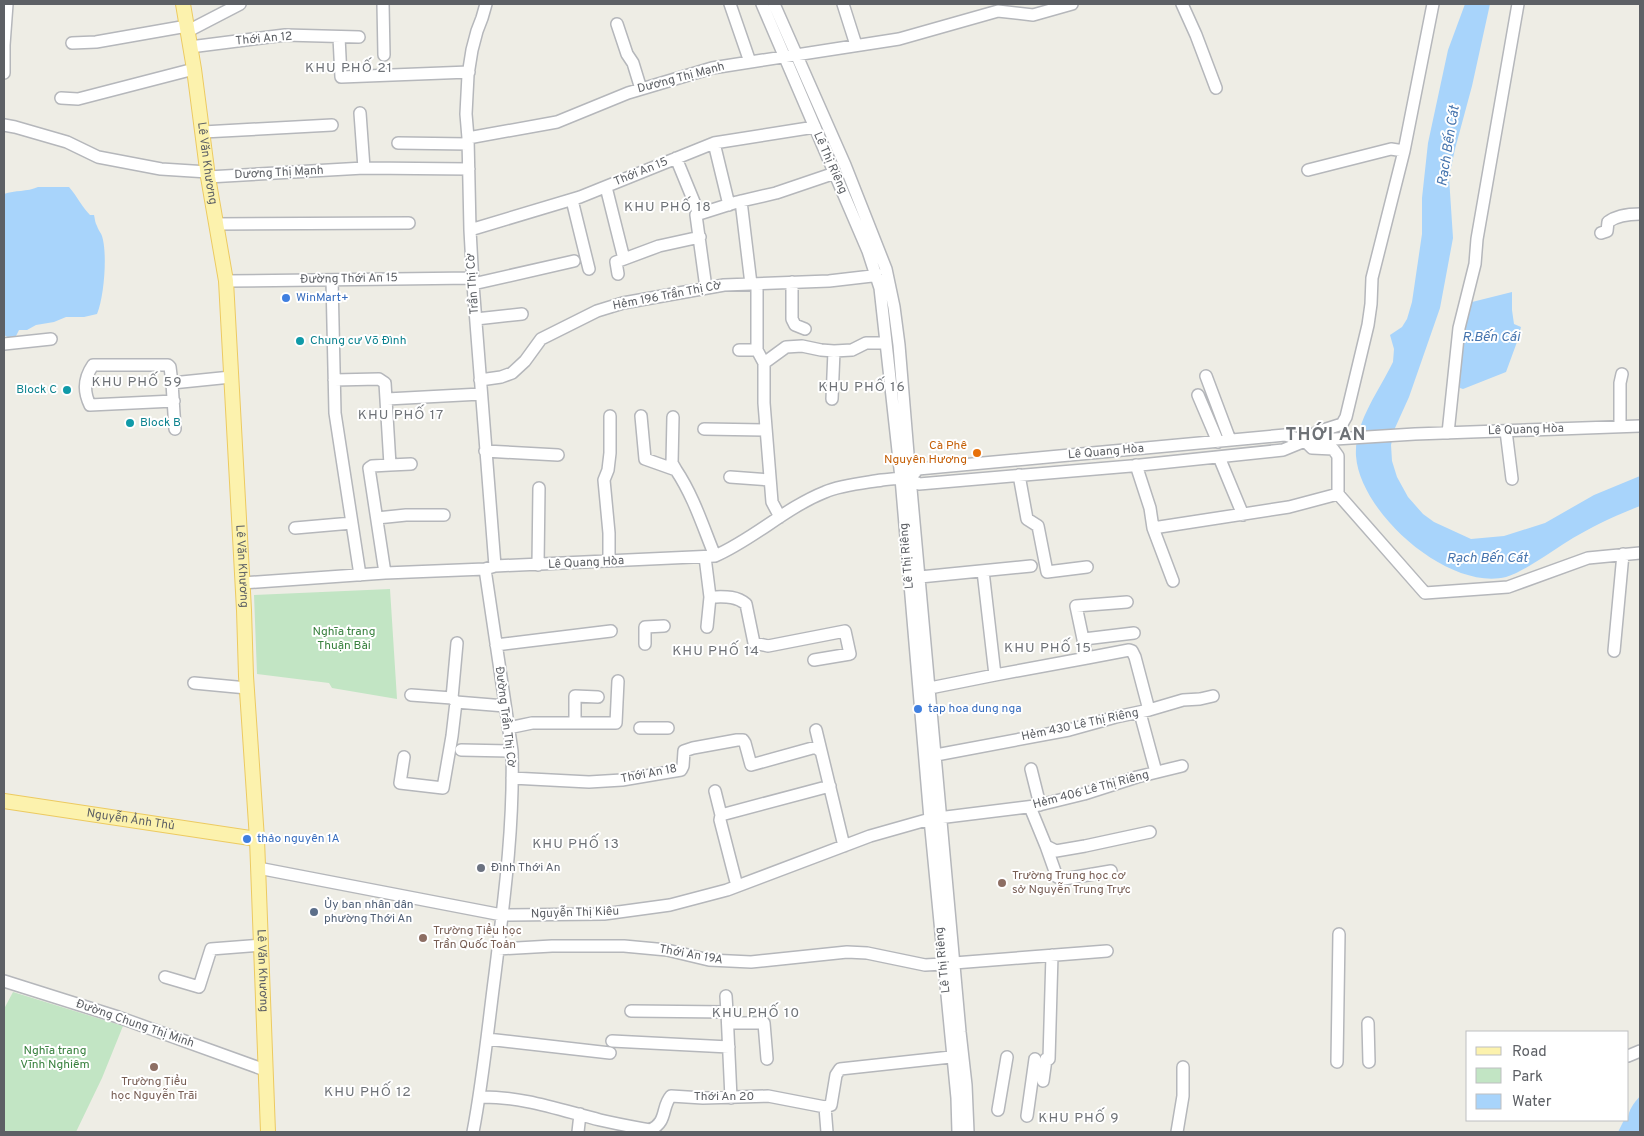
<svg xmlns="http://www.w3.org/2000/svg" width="1644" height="1136" font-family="Overpass,sans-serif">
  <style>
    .green { fill: #c2e5c4 }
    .water { fill: #a8d4fb }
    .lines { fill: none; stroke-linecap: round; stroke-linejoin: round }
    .minor-casing { stroke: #b5b7bb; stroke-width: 14 }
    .major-casing { stroke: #ecca61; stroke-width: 16 }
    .minor { stroke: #fff; stroke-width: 11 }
    .major { stroke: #fcf2ad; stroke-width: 14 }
    .shop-dot { fill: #3f7fe0; stroke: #fff; stroke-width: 2 }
    .culture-dot { fill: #0f9aa8; stroke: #fff; stroke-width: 2 }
    .food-dot { fill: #e8710a; stroke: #fff; stroke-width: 2 }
    .worship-dot { fill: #6b7280; stroke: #fff; stroke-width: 2 }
    .education-dot { fill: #8d6e63; stroke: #fff; stroke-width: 2 }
    .service-dot { fill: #5c6f8a; stroke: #fff; stroke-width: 2 }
    .labels { text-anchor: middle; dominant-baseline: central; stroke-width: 4; stroke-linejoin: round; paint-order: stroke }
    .street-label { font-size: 12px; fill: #5d6065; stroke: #fff }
    .shop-label { font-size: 12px; fill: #366cbe; stroke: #fff; text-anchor: start }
    .culture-label { font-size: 12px; fill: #0d838f; stroke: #fff; text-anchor: start }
    .food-label { font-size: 12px; fill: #c56008; stroke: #fff; text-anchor: end }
    .park-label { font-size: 12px; fill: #38813e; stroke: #fff }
    .worship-label { font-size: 12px; fill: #5b616d; stroke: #fff; text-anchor: start }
    .education-label { font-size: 12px; fill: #785e54; stroke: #fff; text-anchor: start }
    .service-label { font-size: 12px; fill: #4e5e75; stroke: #fff; text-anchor: start }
    .neighbourhood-label { font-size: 14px; letter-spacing: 1px; fill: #6e7277; stroke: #fff }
    .water-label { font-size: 14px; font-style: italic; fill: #4574ae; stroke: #fff }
    .district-label { font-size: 18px; font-weight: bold; letter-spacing: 1px; fill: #6e7277; stroke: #fff }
  </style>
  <rect width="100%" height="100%" fill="#eeede5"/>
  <path class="green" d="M390,589L397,699L332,688L329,683L257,674L254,595Z
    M13,992L123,1026L102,1078L76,1132H4V1009Z"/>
  <path class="water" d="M1465,4H1490L1472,86L1455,149L1449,177L1453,238L1440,308L1409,397L1395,428L1391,445L1392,461L1397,477L1408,497L1423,514L1434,522L1471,539L1504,536L1545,523L1594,495L1640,476V506C1614,516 1589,528 1565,543C1551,552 1521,573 1506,577C1448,591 1360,513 1356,456C1354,423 1379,391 1393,362L1394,349L1390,335L1402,327L1407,319L1412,302L1422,234V198L1428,143L1448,50Z
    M38,187H69C77,196 82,207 90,215H94C95,219 95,223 97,226C99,232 102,233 103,240C107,258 104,297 97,314L84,317H66L54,322L36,325L27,330H19L15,338L11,339L4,335V194C15,190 27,192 38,187Z
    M1512,292V310L1514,324L1521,327L1517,342L1506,372L1463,389L1460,388L1457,384L1468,303Z
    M1640,1096V1132H1618L1624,1120H1628C1628,1110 1634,1103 1640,1096Z"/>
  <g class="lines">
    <g class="minor-casing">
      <path id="minor" d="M383,4L384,55
        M486,4L482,18L477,31L472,50L468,75L466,114L468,138L470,230L473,284L495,566
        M730,4L750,62
        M762,4L868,251L880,288L901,478L930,819L957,1098L958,1132
        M774,4L845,165L886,269L894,307L899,345L910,478L960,1032L966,1085L968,1132
        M843,4L856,45
        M1182,4L1196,35L1216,88
        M617,24L627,54L633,63L641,89
        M188,31L240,4
        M339,37L341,77L469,72
        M72,43L96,42L187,26
        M190,47L285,35L359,37
        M4,73V45L7,4
        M61,98L78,99L194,69
        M360,113L364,168
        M4,125L15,127L67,142L98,157L161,169L208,172
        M203,132L332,125
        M468,138L557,122L628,93L712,68L899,39L998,11L1033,15L1072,4
        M398,143L468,144
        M714,143L729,205
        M676,158L699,214
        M1308,170L1391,149L1404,151
        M208,177L364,168L469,169
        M606,187L624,259
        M572,200L589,269
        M741,201L751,284
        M699,214L737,202L776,193L835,173
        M699,214L696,215L706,288
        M216,224L409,223
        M470,230L580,197L714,143L815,127
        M1601,233L1607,231L1608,222C1616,216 1630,214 1640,214
        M618,274L616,262L659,246L700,237
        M332,280L335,413L360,575
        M226,281L473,278
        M792,282V319L795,325L805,329
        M473,284L574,261
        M757,284V350L764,363V403L772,502L780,517
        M476,319L522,314
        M4,344L51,339
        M739,350H757
        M764,363L786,347L802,346L821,350L834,351L852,350L866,343H885
        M1206,376L1230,440
        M334,380L379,379L385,383L390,465L372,466L369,468L385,573
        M480,380L501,377L512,373L525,361L541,339L597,311L623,303L724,285L829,281L872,276L876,273
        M172,383L175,429
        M1198,395L1218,442
        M387,399L481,394
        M832,399L834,351
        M174,401L90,405C83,391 84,378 93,365H168L170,367L172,383L231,377
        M641,416L645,459L676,470C694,497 703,527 715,556
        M673,417L672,463L676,470
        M1620,426V383L1622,374
        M704,429L766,430
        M1506,431L1512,479
        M1448,433L1459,328L1475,264L1477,239L1518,4
        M1305,441L1317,432L1342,424L1346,417L1368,325L1371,304L1372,278L1404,151L1433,4
        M485,451L558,455
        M1219,457L1243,515
        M390,465L411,464
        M1136,465L1150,508L1153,528L1173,581
        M1019,475L1027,519L1038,526L1047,572L1087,567
        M730,477L770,480
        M910,478L918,469L1285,435L1305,441L1312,448L1333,449L1338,456V494L1425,593L1508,587L1588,558L1640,553
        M377,518L406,515H444
        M295,528L352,523
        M1153,528L1289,507L1338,494
        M705,557L710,597C723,597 735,595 746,604L754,643L768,646L845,631L850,654L814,660
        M609,561V533L604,480L608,470L610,453V416
        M538,565L539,488
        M983,571L995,675
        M920,577L1031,566
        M242,583L385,573L485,569L495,566L715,556C754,539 785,508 825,492C841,485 864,483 882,480C896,479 906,475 919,484L1131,466L1283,450L1305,441L1319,440L1415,434L1640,426
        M707,627L710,597
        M1084,639L1134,633
        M645,644V627L664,626
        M496,645L611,631
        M1614,651L1623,554
        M194,683L247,688
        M930,688L995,675L1087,658L1076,606L1127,602
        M411,695L452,698
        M456,702L452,698L457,643
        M1149,710L1183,700L1200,699L1213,696
        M1140,713L1156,772
        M575,723V696L598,697
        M508,728L532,723H616L618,681
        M640,728H668
        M816,730L844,846
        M461,750L512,751
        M936,755L1069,730L1116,717L1149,710L1135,657L1132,651L1129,650L1087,658
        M404,757L400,783L443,788L452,736L456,702L505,706
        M1031,769L1040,805
        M512,778L589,782L622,780L681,770L683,766L684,751L693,748L737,740H743L745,743L751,765L816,747L819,750
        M715,791L721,815L720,820L737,886
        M1030,807L1046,846L1056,851L1085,846L1150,832
        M721,815L830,786
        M1046,846L1057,877L1064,879L1111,871
        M258,868L502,915L604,914L670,905L727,890L870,836L930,819L1035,806L1084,794L1137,777L1182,766
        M498,949L552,946H624L667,950L709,960L751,962L847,952L867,953L925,965L943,964
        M954,963L1107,951
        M165,977L199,987L211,949L261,945
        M4,981L118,1017L265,1070
        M726,996L727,1012
        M631,1011L727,1012L731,1098
        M728,1023H764L767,1059
        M1368,1023L1369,1062
        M487,1039L610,1053
        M612,1041L729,1047
        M1628,1056L1640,1051
        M1049,1059L1052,955
        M1337,1062L1339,934
        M1043,1081L1046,1059
        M479,1097C522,1096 560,1110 600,1120C617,1124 634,1127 650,1130C668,1122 661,1107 671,1096L703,1098L768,1096L825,1107L831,1105L836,1075L840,1069L960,1056
        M825,1107L827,1132
        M998,1110L1007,1057
        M1027,1116L1035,1059
        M473,1132C483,1080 488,1027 495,974C504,900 514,826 512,751L485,569
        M578,1132L580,1114
        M1177,1132L1183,1096V1067"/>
    </g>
    <g class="major-casing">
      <g id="major">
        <path id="s1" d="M183,4L194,69L208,177L226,281L244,610L246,676L257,839L268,1132"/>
        <path id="s2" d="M4,801L257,839"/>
      </g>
    </g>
    <use href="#minor" class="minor"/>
    <use href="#major" class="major"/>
  </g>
  <g class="shop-dot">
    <circle cx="286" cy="298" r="5"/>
    <circle cx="918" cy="709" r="5"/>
    <circle cx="247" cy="839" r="5"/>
  </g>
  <g class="culture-dot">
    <circle cx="300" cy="341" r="5"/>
    <circle cx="67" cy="390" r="5"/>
    <circle cx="130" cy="423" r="5"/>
  </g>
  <circle class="food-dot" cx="977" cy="453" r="5"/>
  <circle class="worship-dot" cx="481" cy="868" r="5"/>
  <g class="education-dot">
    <circle cx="1002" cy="883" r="5"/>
    <circle cx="423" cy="938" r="5"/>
    <circle cx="154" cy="1067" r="5"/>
  </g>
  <circle class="service-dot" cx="314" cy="912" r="5"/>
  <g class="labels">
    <g class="street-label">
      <text transform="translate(264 39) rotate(-5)">Thới An 12</text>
      <text transform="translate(681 78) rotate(-15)">Dương Thị Mạnh</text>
      <text stroke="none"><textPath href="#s1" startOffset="161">Lê Văn Khương</textPath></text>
      <text transform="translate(830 163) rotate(66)">Lê Thị Riêng</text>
      <text transform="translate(641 172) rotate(-22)">Thới An 15</text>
      <text transform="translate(279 173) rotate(-3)">Dương Thị Mạnh</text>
      <text transform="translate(349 279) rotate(-1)">Đường Thới An 15</text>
      <text transform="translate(473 284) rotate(-94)">Trần Thị Cờ</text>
      <text transform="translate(667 296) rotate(-11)">Hẻm 196 Trần Thị Cờ</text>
      <text transform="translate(1526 430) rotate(-2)">Lê Quang Hòa</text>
      <text transform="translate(1106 452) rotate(-5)">Lê Quang Hòa</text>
      <text transform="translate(907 556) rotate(-95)">Lê Thị Riêng</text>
      <text transform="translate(586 563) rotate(-3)">Lê Quang Hòa</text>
      <text stroke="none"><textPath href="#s1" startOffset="566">Lê Văn Khương</textPath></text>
      <text transform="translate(505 717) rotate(83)">Đường Trần Thị Cờ</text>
      <text transform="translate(1080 725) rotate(-12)">Hẻm 430 Lê Thị Riêng</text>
      <text transform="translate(649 774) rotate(-11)">Thới An 18</text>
      <text transform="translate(1091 790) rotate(-15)">Hẻm 406 Lê Thị Riêng</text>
      <text stroke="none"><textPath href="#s2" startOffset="128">Nguyễn Ảnh Thủ</textPath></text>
      <text transform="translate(575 913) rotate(-2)">Nguyễn Thị Kiêu</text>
      <text transform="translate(691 955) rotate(10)">Thới An 19A</text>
      <text transform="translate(943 960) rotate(-96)">Lê Thị Riêng</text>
      <text stroke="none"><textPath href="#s1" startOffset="971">Lê Văn Khương</textPath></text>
      <text transform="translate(135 1024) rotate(19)">Đường Chung Thị Minh</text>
      <text x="724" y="1097">Thới An 20</text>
    </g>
    <g class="shop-label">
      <text x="296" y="298">WinMart+</text>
      <text x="928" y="709">tap hoa dung nga</text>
      <text x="257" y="839">thảo nguyên 1A</text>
    </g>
    <g class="culture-label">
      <text x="310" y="341">Chung cư Võ Đình</text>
      <text x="57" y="390" text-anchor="end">Block C</text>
      <text x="140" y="423">Block B</text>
    </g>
    <g class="food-label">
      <text x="967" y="446">Cà Phê<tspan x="967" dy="14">Nguyên Hương</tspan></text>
    </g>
    <g class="park-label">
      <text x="344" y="632">Nghĩa trang<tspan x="344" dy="14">Thuận Bài</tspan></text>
      <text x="55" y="1051">Nghĩa trang<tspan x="55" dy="14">Vĩnh Nghiêm</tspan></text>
    </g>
    <g class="worship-label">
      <text x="491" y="868">Đình Thới An</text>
    </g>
    <g class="education-label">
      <text x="1012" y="876">Trường Trung học cơ<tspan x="1012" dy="14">sở Nguyễn Trung Trực</tspan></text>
      <text x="433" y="931">Trường Tiểu học<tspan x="433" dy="14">Trần Quốc Toản</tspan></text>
      <text x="154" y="1082" text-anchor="middle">Trường Tiểu<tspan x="154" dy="14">học Nguyễn Trãi</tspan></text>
    </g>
    <g class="service-label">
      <text x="324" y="905">Ủy ban nhân dân<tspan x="324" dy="14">phường Thới An</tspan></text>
    </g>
    <g class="neighbourhood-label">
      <text x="349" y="68">KHU PHỐ 21</text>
      <text x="668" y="207">KHU PHỐ 18</text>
      <text x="137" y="382">KHU PHỐ 59</text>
      <text x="862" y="387">KHU PHỐ 16</text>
      <text x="401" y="415">KHU PHỐ 17</text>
      <text x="1048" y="648">KHU PHỐ 15</text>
      <text x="716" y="651">KHU PHỐ 14</text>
      <text x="576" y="844">KHU PHỐ 13</text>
      <text x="756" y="1013">KHU PHỐ 10</text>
      <text x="368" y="1092">KHU PHỐ 12</text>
      <text x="1079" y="1118">KHU PHỐ 9</text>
    </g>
    <g class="water-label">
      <text transform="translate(1449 146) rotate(-81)">Rạch Bến Cát</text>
      <text x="1491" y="337">R.Bến Cái</text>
      <text x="1487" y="558">Rạch Bến Cát</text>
    </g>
    <g class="district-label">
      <text x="1326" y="435">THỚI AN</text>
    </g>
  </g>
  <rect width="1644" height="1136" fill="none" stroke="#5d6065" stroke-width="10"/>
  <rect x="1466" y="1031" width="162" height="90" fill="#ffffff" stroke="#bebfc1"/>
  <rect x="1476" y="1047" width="25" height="8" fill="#fcf2ad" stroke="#bebfc1"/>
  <text x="1512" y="1056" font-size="15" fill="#5d6065">Road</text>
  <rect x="1476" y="1068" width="25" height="15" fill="#c2e5c4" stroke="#bebfc1"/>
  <text x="1512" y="1081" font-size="15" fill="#5d6065">Park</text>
  <rect x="1476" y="1094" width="25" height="15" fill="#a8d4fb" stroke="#bebfc1"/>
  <text x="1512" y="1106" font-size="15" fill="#5d6065">Water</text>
</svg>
